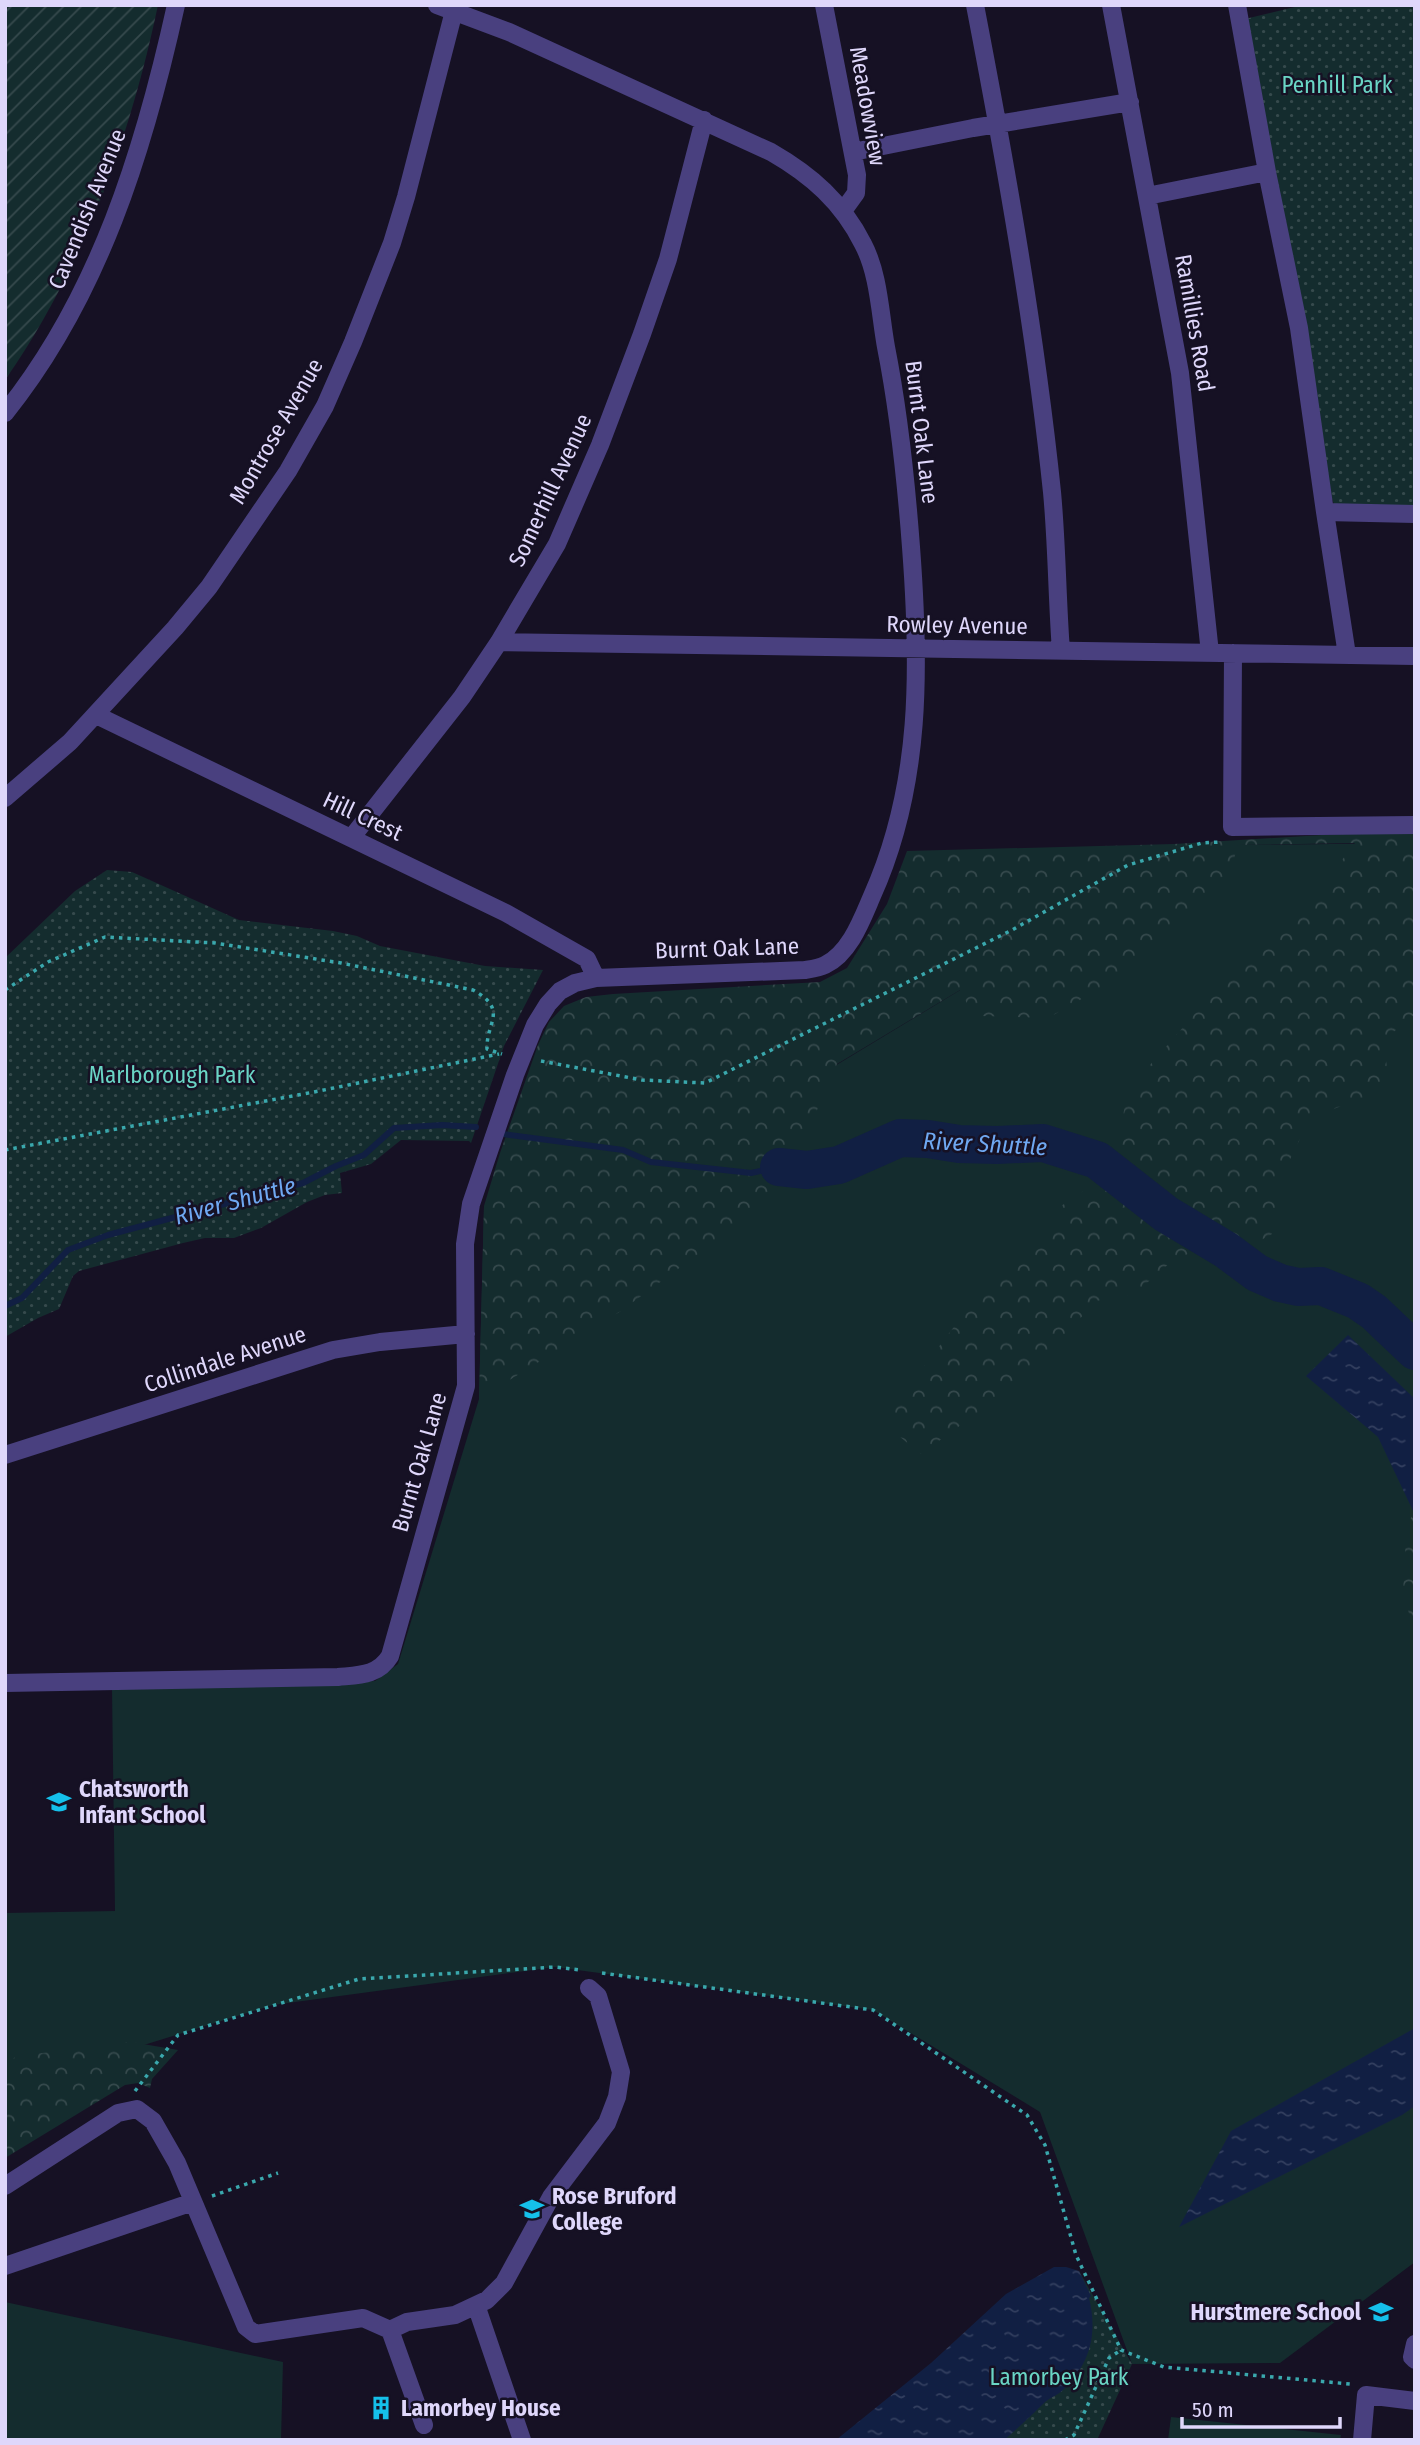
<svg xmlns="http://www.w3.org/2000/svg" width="1420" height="2445" font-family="'Fira Sans Condensed',sans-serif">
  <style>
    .grass { fill: #142c2e }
    .forest { fill: url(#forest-crowns) }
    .park { fill: url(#park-dots) }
    .garden { fill: url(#garden-furrows) }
    .water { fill: url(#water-ripples) }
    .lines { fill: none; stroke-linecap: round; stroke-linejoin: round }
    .stream { stroke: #111f43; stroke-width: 6 }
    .river { stroke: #111f43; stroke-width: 38 }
    .path { stroke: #3aa8ad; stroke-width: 3.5; stroke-dasharray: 3.5 5; stroke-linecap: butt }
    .minor { stroke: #49407f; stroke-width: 18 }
    .labels { text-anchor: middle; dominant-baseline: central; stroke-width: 5; stroke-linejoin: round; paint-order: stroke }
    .park-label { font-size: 23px; fill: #6ad5c5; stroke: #161124 }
    .street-label { font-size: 23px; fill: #dfd7fb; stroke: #161124 }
    .poi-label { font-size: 23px; font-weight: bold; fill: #dfd7fb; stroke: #161124; text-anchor: start }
    .water-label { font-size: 24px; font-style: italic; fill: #6fa8f2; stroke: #161124 }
  </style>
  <defs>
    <pattern id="forest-crowns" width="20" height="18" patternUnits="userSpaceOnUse" patternTransform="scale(1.75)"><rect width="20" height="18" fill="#142c2e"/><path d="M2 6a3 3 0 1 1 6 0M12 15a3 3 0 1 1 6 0" fill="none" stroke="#364a4d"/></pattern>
    <pattern id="park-dots" width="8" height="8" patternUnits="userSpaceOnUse" patternTransform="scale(1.75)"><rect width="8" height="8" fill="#142c2e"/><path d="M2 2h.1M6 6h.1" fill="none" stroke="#364a4d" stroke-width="1.8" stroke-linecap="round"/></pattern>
    <pattern id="garden-furrows" width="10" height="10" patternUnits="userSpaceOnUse" patternTransform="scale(1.75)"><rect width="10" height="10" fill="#142c2e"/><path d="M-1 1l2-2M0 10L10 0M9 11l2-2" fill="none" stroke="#364a4d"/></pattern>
    <pattern id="water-ripples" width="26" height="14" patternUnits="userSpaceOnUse" patternTransform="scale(1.75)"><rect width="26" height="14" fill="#111f43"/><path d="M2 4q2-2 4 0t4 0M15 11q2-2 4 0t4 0" fill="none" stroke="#333f5f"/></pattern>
  </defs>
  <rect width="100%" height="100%" fill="#161124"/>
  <path class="grass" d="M1415,843V2262L1280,2363L1132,2364L1040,2112L873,2010L555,1967L273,2005L5,2088V1913L115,1911L112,1689L375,1681L398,1664L479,1399L484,1206L711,1141L1155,872L1238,845Z
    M5,2302L283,2362L281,2440H5Z
    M1171,2417L1341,2435L1340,2440H1168Z"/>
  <path class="forest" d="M1415,832V1014L1384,1040L1389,1088L1310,1118L1281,1178L1272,1234L1247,1248L1209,1244L1171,1262L1134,1294L1096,1301L1028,1376L921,1454L894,1432L893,1400L909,1386L969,1307L1047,1233L1058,1208L1094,1184L1116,1152L1128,1090L1270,928L1309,903L1355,843L1238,845L1224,893L1162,933L1115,980L1048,1018L981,1016L970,1009L960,990L837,1064L781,1193L621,1311L479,1399L484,1206L500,1153L538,1045L549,1022L564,1006L586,997L613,994L820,982L847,968L887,904L907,851L1174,844L1338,834Z
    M1415,1505V1634L1403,1593L1406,1534Z
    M131,2042L178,2050L152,2079L150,2088L138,2083L125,2085L5,2158V2062L18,2056Z"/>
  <path class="park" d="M1303,5H1415V508L1335,507L1327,485L1245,19Z
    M107,870L132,872L239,920L333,931L357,936L380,946L485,966L543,970L504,1046L471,1143L469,1141L401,1140L371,1164L340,1173L342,1193L325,1195L307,1202L261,1228L234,1238H205L183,1243L79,1271L73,1276L59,1309L38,1318L5,1337V958L75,891Z
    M1079,2271L1132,2364L1097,2440H889L968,2382Z"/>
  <path class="garden" d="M5,5H158C130,138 83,268 5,380Z"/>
  <path class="water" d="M1348,1335L1415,1399V1515L1378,1437L1306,1376Z
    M1415,2028V2106L1402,2115L1179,2227L1231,2131Z
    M1054,2267H1066L1079,2271L1091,2296L1089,2298C1098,2335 1090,2364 1062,2391C1056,2396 1049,2398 1044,2403C1031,2416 1018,2428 1004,2440H836L931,2363L1006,2294Z"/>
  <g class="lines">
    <path class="stream" d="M503,1134L623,1150L651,1162L751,1173L779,1167
      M5,1306L22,1298L68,1250L108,1235L303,1183L336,1166L364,1155L394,1128L442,1125L476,1127"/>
    <path class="river" d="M779,1167L807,1170L839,1165L900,1138L928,1139L959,1144L997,1145L1043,1143L1097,1160L1166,1214L1226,1250L1257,1273L1280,1283L1298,1287L1321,1286L1358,1301L1374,1312L1415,1351"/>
    <path class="path" d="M5,990L48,962L105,937L215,943L341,963L473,990C509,1010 486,1022 487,1049L502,1054
      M541,1061L642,1080L705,1083L1012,930L1128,865L1202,843L1220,842
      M5,1150L319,1091L499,1054
      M602,1973L873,2010L1027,2115L1045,2145L1076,2255L1121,2350L1164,2367L1350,2384
      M135,2091L178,2035L359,1979L555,1967L580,1970
      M212,2196L278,2173
      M1065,2440L1074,2435L1109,2358L1121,2350"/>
    <path class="minor" d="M824,5L857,175L856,193L843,211
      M975,5C1006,166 1035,329 1052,492C1057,545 1057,598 1061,651
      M1111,5L1180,373L1210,653
      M853,152L973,128L1130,102
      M1267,172L1299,328L1325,512
      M1147,196L1267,172L1237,5
      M5,413C99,296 144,150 176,5
      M499,642L1415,656
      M1233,653L1232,827L1415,825
      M1347,655L1325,512L1415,514
      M96,715L506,913L587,959L596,978
      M5,798L70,742L175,628L209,587L288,471L325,406L353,342L392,243L406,197L454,11
      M352,837L462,697L499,642L557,544L600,445L642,334L668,259L704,120
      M5,1455L333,1350L380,1342L466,1334
      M5,1683L338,1677C358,1675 378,1676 390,1656L466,1386L465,1244L471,1204L515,1075L535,1025L548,1004L560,991L575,983L596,978L805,970C811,969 819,968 825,965C850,953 862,919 872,896C922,785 920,666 911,547C906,480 899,413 886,347C880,314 879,274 863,244C842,202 811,175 771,152L509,32L437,5
      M5,2186L118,2113L137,2109L153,2121L177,2163L246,2327L255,2334L363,2318L390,2330L424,2425
      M5,2266L193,2202
      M476,2305L522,2440
      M390,2330L407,2322L455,2315L487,2300L504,2283L551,2197L607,2123L617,2097L621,2072L598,1996L589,1988
      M1415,2344L1412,2357L1415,2360
      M1362,2440L1366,2395L1415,2401"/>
  </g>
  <defs>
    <g id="school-bare" transform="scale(1.89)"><path d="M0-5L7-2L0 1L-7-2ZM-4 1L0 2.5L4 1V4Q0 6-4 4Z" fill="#15c0ea" stroke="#161124" stroke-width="2.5" paint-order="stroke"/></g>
    <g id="university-bare" transform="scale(1.89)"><path d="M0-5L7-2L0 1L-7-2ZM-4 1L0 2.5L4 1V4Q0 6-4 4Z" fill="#15c0ea" stroke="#161124" stroke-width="2.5" paint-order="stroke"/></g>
    <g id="building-bare" transform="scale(1.89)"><path d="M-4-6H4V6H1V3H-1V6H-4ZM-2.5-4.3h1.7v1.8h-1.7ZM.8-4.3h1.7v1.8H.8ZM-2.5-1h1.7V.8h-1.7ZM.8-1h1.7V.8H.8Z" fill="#15c0ea" stroke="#161124" stroke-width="2.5" paint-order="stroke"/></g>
  </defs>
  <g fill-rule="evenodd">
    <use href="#school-bare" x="59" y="1802"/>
    <use href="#university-bare" x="532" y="2209"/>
    <use href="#school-bare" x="1381" y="2312"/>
    <use href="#building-bare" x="381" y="2408"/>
  </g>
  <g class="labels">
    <g class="park-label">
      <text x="1337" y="85">Penhill Park</text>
      <text x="172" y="1075">Marlborough Park</text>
      <text x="1059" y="2377">Lamorbey Park</text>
    </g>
    <g class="street-label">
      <text transform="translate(868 106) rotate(80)">Meadowview</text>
      <text transform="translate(87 209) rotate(-68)">Cavendish Avenue</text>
      <text transform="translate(1195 323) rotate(80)">Ramillies Road</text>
      <text transform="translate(276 431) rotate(-60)">Montrose Avenue</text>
      <text transform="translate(922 432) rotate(83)">Burnt Oak Lane</text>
      <text transform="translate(550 490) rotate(-65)">Somerhill Avenue</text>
      <text transform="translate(957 625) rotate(1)">Rowley Avenue</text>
      <text transform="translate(363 816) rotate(25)">Hill Crest</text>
      <text transform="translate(727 948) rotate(-2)">Burnt Oak Lane</text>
      <text transform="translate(225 1359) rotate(-18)">Collindale Avenue</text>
      <text transform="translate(419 1462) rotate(-74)">Burnt Oak Lane</text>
    </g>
    <g class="poi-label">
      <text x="79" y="1789">Chatsworth<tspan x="79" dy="26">Infant School</tspan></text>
      <text x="552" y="2196">Rose Bruford<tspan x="552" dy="26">College</tspan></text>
      <text x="1361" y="2312" text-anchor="end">Hurstmere School</text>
      <text x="401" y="2408">Lamorbey House</text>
    </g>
    <g class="water-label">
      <text transform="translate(985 1144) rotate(3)">River Shuttle</text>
      <text transform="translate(235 1201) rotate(-15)">River Shuttle</text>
    </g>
  </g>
  <rect width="1420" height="2445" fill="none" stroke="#dfd7fb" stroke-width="14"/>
  <path d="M1182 2417v10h158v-10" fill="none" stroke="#dfd7fb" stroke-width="3.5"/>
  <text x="1192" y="2417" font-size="21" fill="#dfd7fb" stroke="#161124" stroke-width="5" paint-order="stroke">50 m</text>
</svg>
